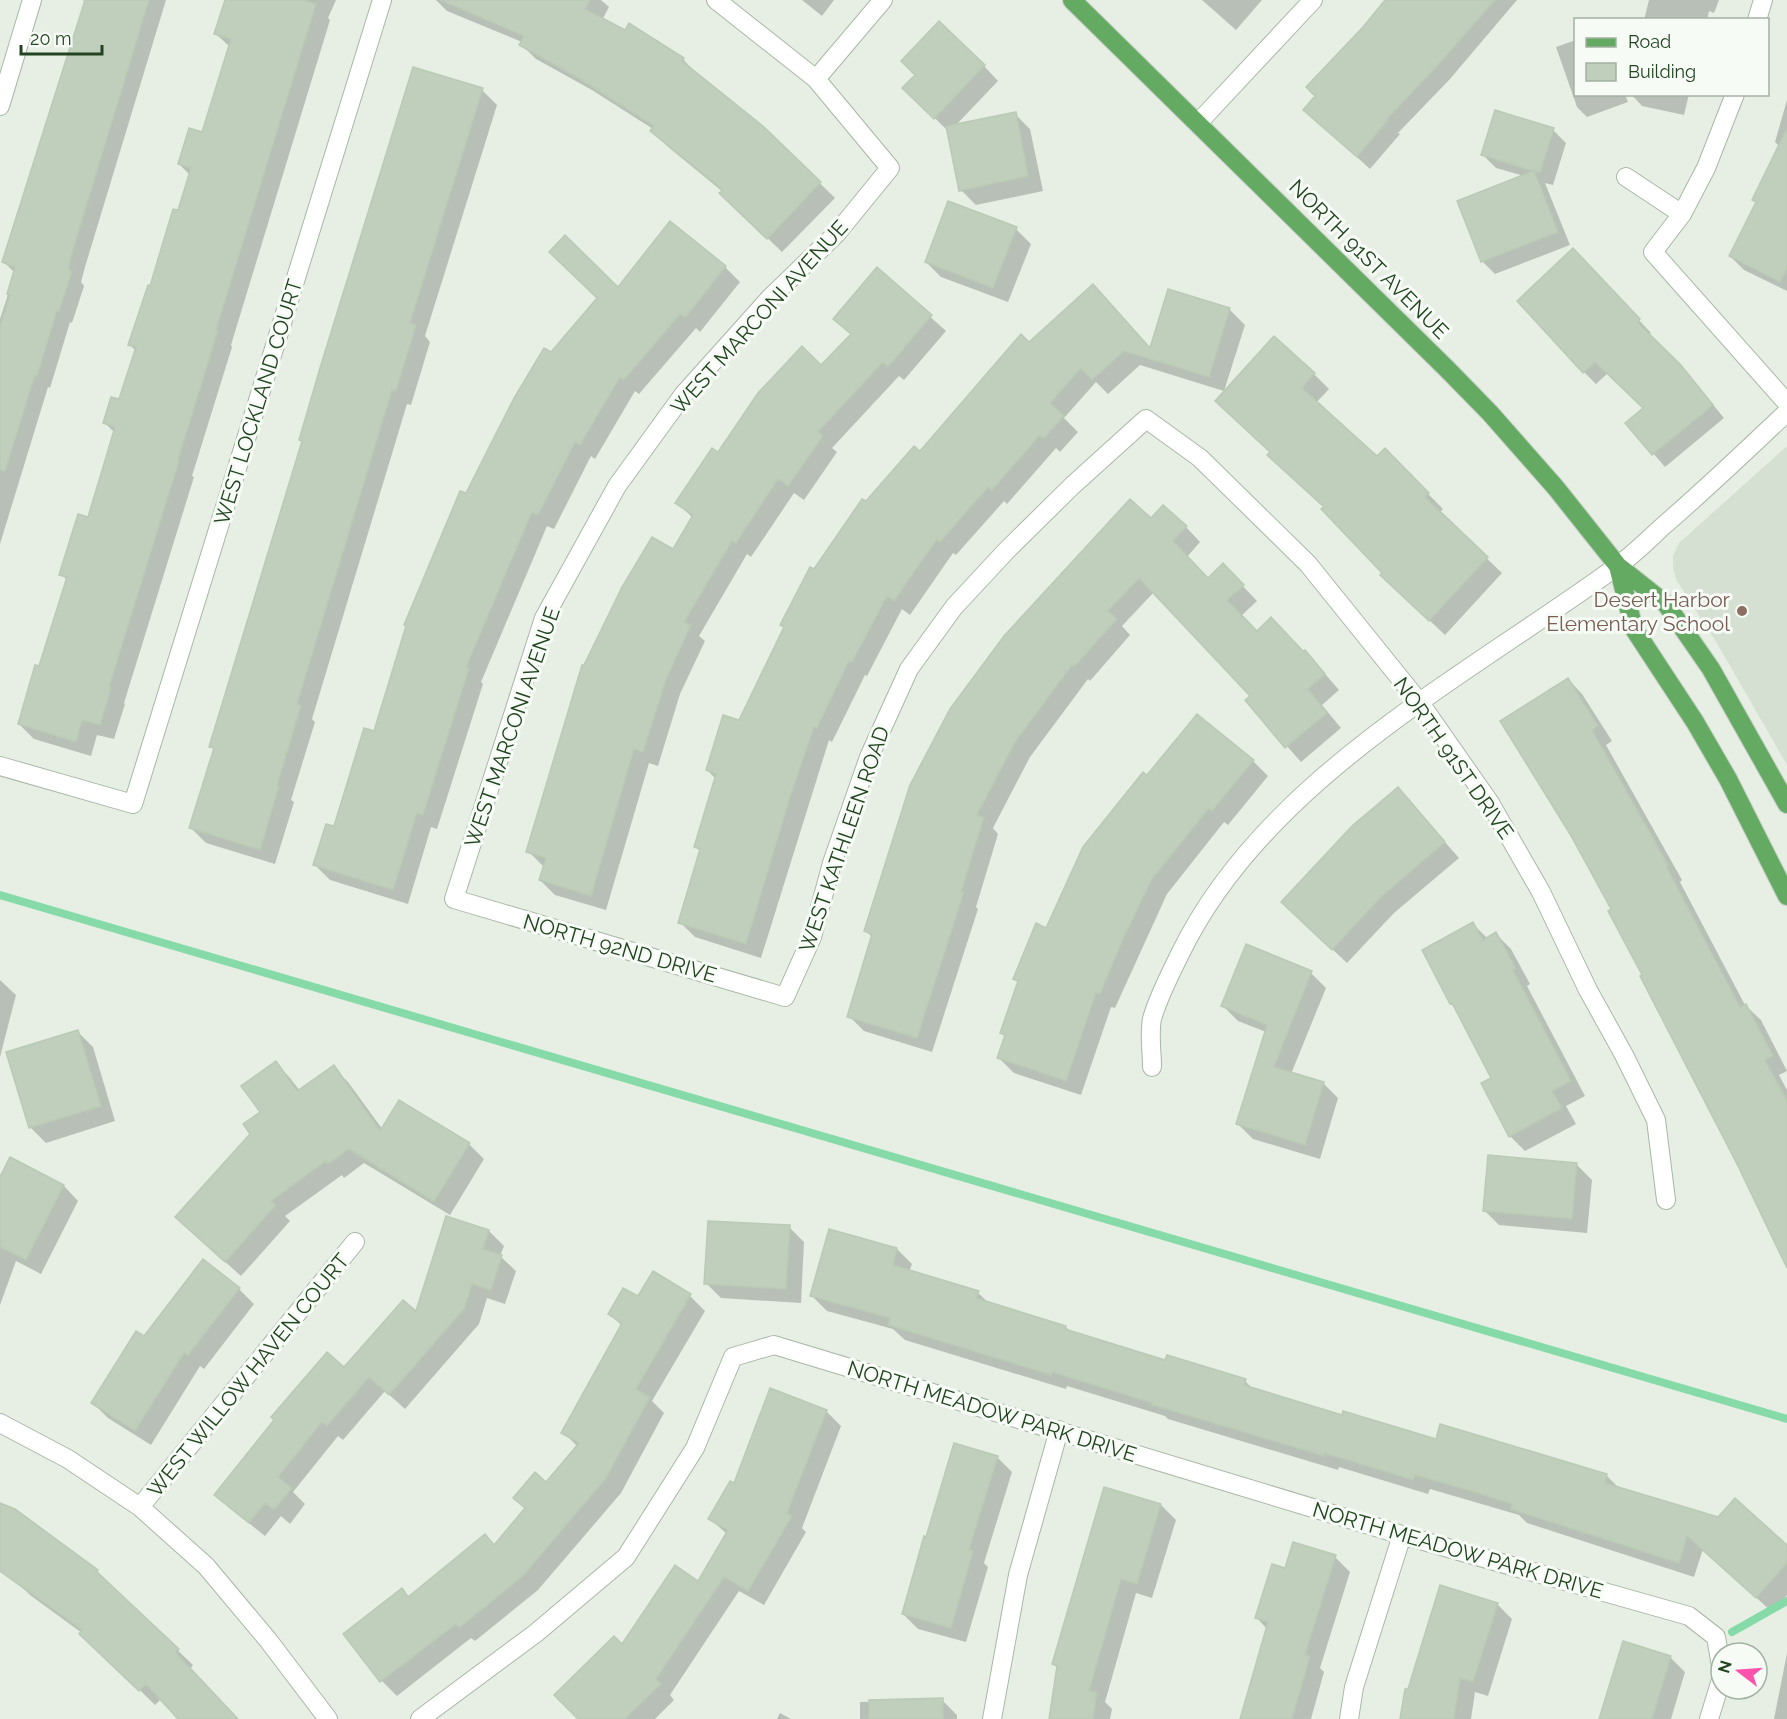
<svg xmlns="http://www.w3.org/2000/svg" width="1787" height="1719" font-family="Raleway,sans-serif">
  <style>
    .built { fill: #d5e0d2 }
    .shadow { fill: #0003 }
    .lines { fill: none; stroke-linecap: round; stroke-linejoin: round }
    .stream { stroke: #86daa7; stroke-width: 8 }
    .building { fill: #c0cebc; stroke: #b9cab5; stroke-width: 1.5 }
    .minor-casing { stroke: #a8b8a6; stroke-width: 20 }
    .major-casing { stroke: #c1cbc1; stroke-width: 20 }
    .minor { stroke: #fff; stroke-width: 18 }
    .major { stroke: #65aa63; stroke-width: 18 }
    .education-dot { fill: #8d6e63; stroke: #f7fbf6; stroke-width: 2 }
    .labels { text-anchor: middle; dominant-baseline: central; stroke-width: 6; stroke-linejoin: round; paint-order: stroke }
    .street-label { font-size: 21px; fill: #224421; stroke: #f7fbf6 }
    .education-label { font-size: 21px; fill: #785e54; stroke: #f7fbf6; text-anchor: end }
  </style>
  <rect width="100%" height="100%" fill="#e7efe4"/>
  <path class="built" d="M1787,446V765L1715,640L1677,581L1673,568V556L1679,543Z"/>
  <path class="shadow" d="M83,0H166L85,267L81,282L84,286L72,323L70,322L50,388L48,387L0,544V319L15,273L4,262L86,4Z
    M226,0H336L328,18L330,20L231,345L232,347L192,476L194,477L124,703L125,704L114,739L97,735L91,756L34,739L19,724L40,668L67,580L61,574L89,519L115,433L105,423L120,401L136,351L130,345L179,212L190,175L179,164L203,134L230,47L216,34Z
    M436,0H601L609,7L602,20L683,59L697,75L763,128L835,198L782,252L736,208L723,192L667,146L652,131L653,129L592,90L536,59L521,44L522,42L447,11Z
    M802,0H834L822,16Z
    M1202,0H1262L1236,30Z
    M1387,0H1517L1450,79L1398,133L1400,134L1370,169L1305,110L1364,28Z
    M1649,0H1719L1714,13L1709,11L1707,20H1644Z
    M1576,40V94H1625L1628,102L1587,117L1577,107L1556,47Z
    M984,66L998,81L955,126L1015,114L1030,129L1043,191L976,205L961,190L949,132L904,88Z
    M414,69L482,90L497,105L425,336L430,342L411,405L407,404L312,719L315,722L291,800L294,802L275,864L206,843L191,828L215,750L211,746L303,442L300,440Z
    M1631,94H1689L1684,115L1642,106Z
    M1787,100V291L1744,270L1730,256L1757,203L1780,147L1775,142Z
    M1553,130L1566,143L1553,185L1545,183L1570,245L1495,274L1482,261L1524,176L1496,168L1483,155Z
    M671,224L725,267L740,282L700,332L696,328L639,394L635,391L595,459L591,456L554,529L547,526L481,682L483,684L437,829L431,827L408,904L330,880L315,865L335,828L375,733L467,495L551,354L618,290Z
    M1016,229L1031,244L1008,302L941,277L926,262Z
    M1585,262L1651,333L1648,335L1692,379L1724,418L1665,467L1627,423L1645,409L1608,373L1596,384L1584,372Z
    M877,269L946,331L904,380L899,376L832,448L837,452L804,500L794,493L751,557L747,554L699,636L705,641L680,694L658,766L649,763L606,910L555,895L540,880L544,867L528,851L674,551L693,518L677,503L718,454L821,367L852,335L835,318Z
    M1169,291L1230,310L1245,325L1224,391L1140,365L1108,394L1096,382L1064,418L1078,432L1060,452L1056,448L1007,504L1004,501L956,555L953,553L910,615L902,609L867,676L865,675L832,742L829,740L761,958L695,937L680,922L701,852L696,847L716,779L707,770L740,722L814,571L866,503L920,453L1029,344L1151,349Z
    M1314,374L1329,389L1316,403L1377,458L1385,450L1443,509L1439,513L1502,573L1445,635L1397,590L1325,507L1271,452L1232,416Z
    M1151,521L1186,527L1200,542L1187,557L1208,579L1223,565L1257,601L1241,616L1257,632L1305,652L1319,667L1339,690L1322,705L1341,728L1301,762L1247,701L1252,697L1154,592L1122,626L1130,635L1090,681L1088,679L1030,757L993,828L998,834L976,907L978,909L932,1052L864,1031L849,1016L873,938L866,931Z
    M1568,679L1582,694L1612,741L1606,745L1682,880L1680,882L1745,1005L1761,1020L1787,1071L1779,1075L1787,1090V1253L1613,910Z
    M1253,761L1268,776L1228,825L1224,822L1167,894L1115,1008L1111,1007L1081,1095L1014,1073L999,1058L1006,1037L1002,1033L1019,982L1015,978L1147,777Z
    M1398,789L1459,858L1394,913L1347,963L1298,917Z
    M1473,924L1488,939L1496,934L1511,949L1530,984L1527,986L1585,1096L1566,1106L1576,1124L1525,1151L1510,1136L1493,1079L1457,1008L1452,1003Z
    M1311,973L1326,988L1291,1074L1323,1083L1338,1098L1320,1159L1253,1139L1238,1124L1266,1032L1238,1021L1223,1006Z
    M0,980L16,995L0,1057Z
    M78,1032L93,1047L115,1121L46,1143L31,1128L8,1053Z
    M276,1063L290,1078L300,1091L333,1067L348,1082L383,1130L400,1102L469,1144L484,1159L450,1215L364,1163L344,1178L342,1175L285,1216L290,1221L241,1276L192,1232L252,1134L262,1112Z
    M11,1159L64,1186L78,1201L41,1274L16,1261L0,1305V1180Z
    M1577,1165L1592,1180L1587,1233L1499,1225L1484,1210Z
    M447,1218L489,1231L504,1246L500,1256L516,1271L505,1304L487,1298L479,1324L405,1409L385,1391L343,1440L338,1436L293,1492L305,1504L290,1524L281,1516L265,1536L231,1509L216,1494L276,1420L417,1313Z
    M789,1227L804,1242L801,1303L721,1298L706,1283Z
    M897,1249L912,1264L909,1272L978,1293L989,1303L1066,1327L1071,1333L1166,1362L1245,1381L1254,1390L1343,1417L1437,1441L1606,1475L1620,1489L1787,1547V1595L1772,1612L1703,1549L1694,1577L1527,1523L1519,1515L1430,1489L1428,1494L1339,1467L1338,1470L1168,1419L1165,1416L1067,1386L1066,1389L905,1340L893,1329L827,1311L812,1296Z
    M203,1261L239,1289L254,1304L204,1369L200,1366L151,1445L108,1418L93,1403Z
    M653,1274L690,1296L705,1311L652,1401L664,1413L621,1493L538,1590L475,1641L471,1638L397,1696L382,1681L345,1634L402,1590L409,1598L485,1536L495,1546L578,1447L563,1432L622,1326L610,1314L638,1298Z
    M826,1411L841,1426L802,1528L806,1532L764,1605L739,1591L670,1695L674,1700L655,1719H580L622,1646L699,1583L727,1534L710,1519L735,1485Z
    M997,1457L1012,1472L984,1563L988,1567L966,1642L918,1629L903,1614L927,1539Z
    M1105,1489L1161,1505L1176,1520L1152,1598L1136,1593L1105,1702L1112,1709L1110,1719H1050L1058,1668L1054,1664Z
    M0,1504L97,1571L112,1586L111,1587L193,1665L190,1669L237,1719H180L161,1699L155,1705L82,1633L30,1595L0,1566Z
    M1335,1557L1350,1572L1320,1668L1324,1672L1311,1719H1241L1267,1629L1257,1618L1286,1570Z
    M1497,1604L1512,1619L1488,1696L1475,1692L1471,1719H1402L1409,1691Z
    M1787,1653V1719H1774Z
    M1670,1657L1685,1672L1671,1719H1601Z
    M942,1700L957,1715V1719H860V1702Z
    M780,1713L791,1719H777Z"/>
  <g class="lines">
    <path class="stream" d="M0,895L1787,1419
      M1732,1632L1787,1601"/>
  </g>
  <path class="building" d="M85,0H149L72,253L68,270L72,271L59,311L57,310L37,376L35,375L5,471L0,470V326L10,295L7,294L15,267L2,262Z
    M225,0H303L316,4L216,330H218L178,460L179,461L109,687L111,688L100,725L82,720L76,742L18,724L35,665L39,666L67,577L59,575L78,514L88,517L115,427L103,423L111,397L119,399L136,347L128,345L148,285L150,286L173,209L178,210L191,168L178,164L189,128L202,132L231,39L214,34Z
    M440,0H590L585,9L625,30L629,23L684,58L682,61L764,127L821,182L767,239L719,193L723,190L650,131L654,126L575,76L519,45L524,36Z
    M1385,0H1495L1437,66L1387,119L1388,120L1357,157L1303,110L1315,96L1306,87L1363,27Z
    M939,21L985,65L934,119L902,88L915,75L901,61Z
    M413,67L483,88L410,323L416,325L396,391L392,390L297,704L301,706L277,785L279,786L260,850L189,828L214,748L209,747L302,441L299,440L320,368Z
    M1495,110L1554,128L1540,173L1534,171L1558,232L1481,262L1457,201L1533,171L1481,155Z
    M1016,112L1028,176L959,191L946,126Z
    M1787,128V268L1780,282L1729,256L1756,202L1752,200Z
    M948,201L1017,227L993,288L925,262Z
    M670,221L726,266L685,318L680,314L624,380L620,377L580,445L575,442L538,515L532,512L466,667L469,668L423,815L417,813L393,890L313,865L326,824L334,826L364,728L374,731L406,626L404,625L460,491L466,493L514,398L544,348L551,352L597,298L549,252L565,235L618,287Z
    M1573,248L1640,319L1637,322L1680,364L1713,405L1652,455L1625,423L1643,408L1595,362L1583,373L1517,301Z
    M877,267L932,315L888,367L883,362L818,432L823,436L788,486L778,479L736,543L732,541L684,622L691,625L666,679L643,752L634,749L591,896L539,880L546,858L526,852L582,665H584L622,587L652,537L673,549L693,515L675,503L712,448L718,452L758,393L802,346L821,365L851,334L833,319Z
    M1093,284L1150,348L1168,289L1230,308L1209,377L1124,351L1092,380L1081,368L1050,403L1064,416L1044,438L1040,435L992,490L988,487L940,542L937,539L894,601L887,596L852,662L849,661L817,728L814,727L790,797L746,944L678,923L700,849L694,847L716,774L706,770L723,715L739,720L784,627L780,625L810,567L814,569L862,499L866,501L914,446L920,451L1021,334L1029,342Z
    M1274,336L1315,373L1302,388L1377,456L1385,448L1429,493L1425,497L1488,557L1429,621L1380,575L1382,573L1321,509L1324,507L1267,455L1270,452L1215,401Z
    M1130,499L1151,518L1163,505L1187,526L1173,541L1208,578L1223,563L1244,585L1227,600L1257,631L1271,617L1303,651L1305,650L1325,674L1308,689L1327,713L1285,748L1245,700L1250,696L1139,578L1108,611L1117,619L1074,667L1072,665L1015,742L977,815L984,817L961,892H964L917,1038L847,1017L872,934L864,931L910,785L950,709L1004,636Z
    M1568,678L1598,726L1592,730L1668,865L1666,866L1740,1007L1746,1004L1773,1056L1765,1060L1787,1101V1268L1738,1166L1640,976L1642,975L1608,911L1611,909L1570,834L1500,721Z
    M1197,714L1254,760L1212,811L1209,808L1152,879L1122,941L1100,994L1096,993L1066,1081L997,1058L1005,1035L1000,1033L1018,981L1013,979L1036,923L1046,928L1083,847L1143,772L1147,775Z
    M1398,787L1445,842L1380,898L1332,950L1281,902L1352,826Z
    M1473,922L1483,940L1496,932L1516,969L1513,970L1571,1081L1552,1091L1562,1108L1509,1137L1481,1083L1491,1078L1452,1003L1450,1004L1422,950Z
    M1246,944L1312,971L1274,1067L1324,1082L1305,1145L1236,1124L1267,1025L1221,1006Z
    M78,1030L101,1106L29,1128L6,1052Z
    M276,1061L297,1091L334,1065L380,1131L399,1100L470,1143L434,1202L349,1149L328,1164L326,1161L271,1201L276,1205L225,1262L175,1217L250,1134L243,1124L260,1112L241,1086Z
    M1488,1155L1577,1163L1572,1219L1483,1211Z
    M10,1157L64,1185L26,1260L0,1247V1177Z
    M446,1216L489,1230L483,1249L502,1255L491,1290L472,1284L464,1309L389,1395L369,1377L327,1426L322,1422L278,1477L292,1488L274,1510L265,1503L249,1523L214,1495L274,1420L271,1417L327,1352L344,1367L403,1300L416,1311Z
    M708,1221L790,1225L786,1289L704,1284Z
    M829,1229L897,1248L893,1265L979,1291L976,1298L1066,1326L1065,1329L1165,1360L1167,1355L1246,1379L1244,1385L1342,1415L1343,1411L1436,1439L1440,1424L1607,1474L1605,1483L1718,1517L1735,1498L1787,1545V1563L1756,1598L1687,1536L1679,1563L1510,1509L1512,1504L1468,1490L1415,1475L1413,1480L1324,1453V1456L1152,1405V1403L1052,1372L1051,1375L888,1325L890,1318L810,1296Z
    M203,1259L240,1288L188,1355L184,1353L135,1431L91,1403L136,1331L144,1336Z
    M653,1271L691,1294L636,1389L650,1397L606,1478L523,1576L459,1628L456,1624L380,1682L343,1634L402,1588L408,1597L485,1534L494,1545L525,1508L513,1498L535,1472L546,1482L579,1443L561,1433L622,1323L608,1314L623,1288L638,1296Z
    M770,1388L827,1410L787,1513L792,1516L748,1591L724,1577L656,1679L661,1684L625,1719H578L554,1695L614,1636L622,1644L675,1565L698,1581L728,1530L708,1519L730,1481L734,1483Z
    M954,1443L998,1456L969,1549L973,1551L951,1628L902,1614L924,1536L926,1537Z
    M1104,1487L1161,1504L1137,1584L1121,1579L1089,1691L1097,1692L1093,1719H1049L1057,1666L1052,1664Z
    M0,1503L15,1509L98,1570L97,1572L179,1649L176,1653L238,1719H178L146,1684L139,1691L79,1634L82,1630L0,1571Z
    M1293,1542L1336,1555L1305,1655L1310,1656L1292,1719H1240L1268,1622L1255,1618L1272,1564L1285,1568Z
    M1440,1585L1498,1603L1473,1682L1460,1678L1454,1719H1400L1405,1689H1408Z
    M1623,1641L1671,1656L1652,1719H1599Z
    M943,1698V1719H869V1700Z"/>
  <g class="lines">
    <g class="minor-casing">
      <path id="minor" d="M716,0L816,79L890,168L837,233L770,298L683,395L617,486L544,618L454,899L785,997L812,937L832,863L869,757L909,669L954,607L1007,550L1073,485L1146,419L1200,458L1308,564L1420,703L1490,803L1541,892L1588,990L1624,1055L1656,1120L1666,1200
        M1757,20L1763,0
        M816,79L883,0
        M1735,94L1706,168L1682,214L1653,252L1787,403
        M0,106L32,0
        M1198,123L1313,0
        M1626,177L1682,214
        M0,766L133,804L382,0
        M1152,1067C1152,1052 1149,1034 1152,1019C1157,1000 1171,972 1180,954C1264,780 1465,677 1616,567C1632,556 1647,541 1662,527C1705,490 1746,451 1787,412
        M0,1423L68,1459L140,1507L206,1566L268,1640L328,1719
        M140,1507L355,1242
        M420,1719L536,1633L626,1557L695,1448L733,1357L774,1345L1402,1535L1689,1616L1716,1637L1721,1666
        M992,1719L1018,1575L1059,1430
        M1349,1719L1354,1687L1402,1535
        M1709,1719L1721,1680"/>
    </g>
    <g class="major-casing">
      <path id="major" d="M1072,0L1447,369L1490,413L1556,488L1618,566L1666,604L1711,669L1787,804
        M1618,566L1634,629L1695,722L1728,779L1787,896"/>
    </g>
    <use href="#minor" class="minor"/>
    <use href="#major" class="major"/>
  </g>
  <circle class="education-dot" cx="1742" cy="611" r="6"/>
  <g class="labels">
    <g class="street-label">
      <text transform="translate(1369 259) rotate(45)">NORTH 91ST AVENUE</text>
      <text transform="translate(759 317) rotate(-48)">WEST MARCONI AVENUE</text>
      <text transform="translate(258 402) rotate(-73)">WEST LOCKLAND COURT</text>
      <text transform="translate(512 727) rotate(-71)">WEST MARCONI AVENUE</text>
      <text transform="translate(1454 758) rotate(55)">NORTH 91ST DRIVE</text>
      <text transform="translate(844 839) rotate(-71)">WEST KATHLEEN ROAD</text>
      <text transform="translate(620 948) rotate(16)">NORTH 92ND DRIVE</text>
      <text transform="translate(248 1375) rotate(-51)">WEST WILLOW HAVEN COURT</text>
      <text transform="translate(992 1411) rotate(17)">NORTH MEADOW PARK DRIVE</text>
      <text transform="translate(1458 1550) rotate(16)">NORTH MEADOW PARK DRIVE</text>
    </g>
    <g class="education-label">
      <text x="1730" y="599">Desert Harbor<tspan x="1730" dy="24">Elementary School</tspan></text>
    </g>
  </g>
  <rect x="1574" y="18" width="195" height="78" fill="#f7fbf6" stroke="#a2b2a1" stroke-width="1.5"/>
  <rect x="1586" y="38" width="30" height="9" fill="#65aa63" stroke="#a2b2a1" stroke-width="1.5"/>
  <text x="1628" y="48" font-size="18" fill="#224421">Road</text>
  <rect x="1586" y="63" width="30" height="18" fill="#c0cebc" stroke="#a2b2a1" stroke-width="1.5"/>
  <text x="1628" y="78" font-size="18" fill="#224421">Building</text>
  <g transform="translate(1739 1671) rotate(287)"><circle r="28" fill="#f7fbf6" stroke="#a2b2a1" stroke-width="1.5"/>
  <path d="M0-4.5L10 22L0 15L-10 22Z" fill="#ff52ad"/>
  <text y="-9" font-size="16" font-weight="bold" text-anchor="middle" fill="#224421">N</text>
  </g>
  <path d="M21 45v9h81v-9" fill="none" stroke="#224421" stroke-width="3"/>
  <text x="30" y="45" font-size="18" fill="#224421" stroke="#f7fbf6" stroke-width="4.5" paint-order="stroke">20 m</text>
</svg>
